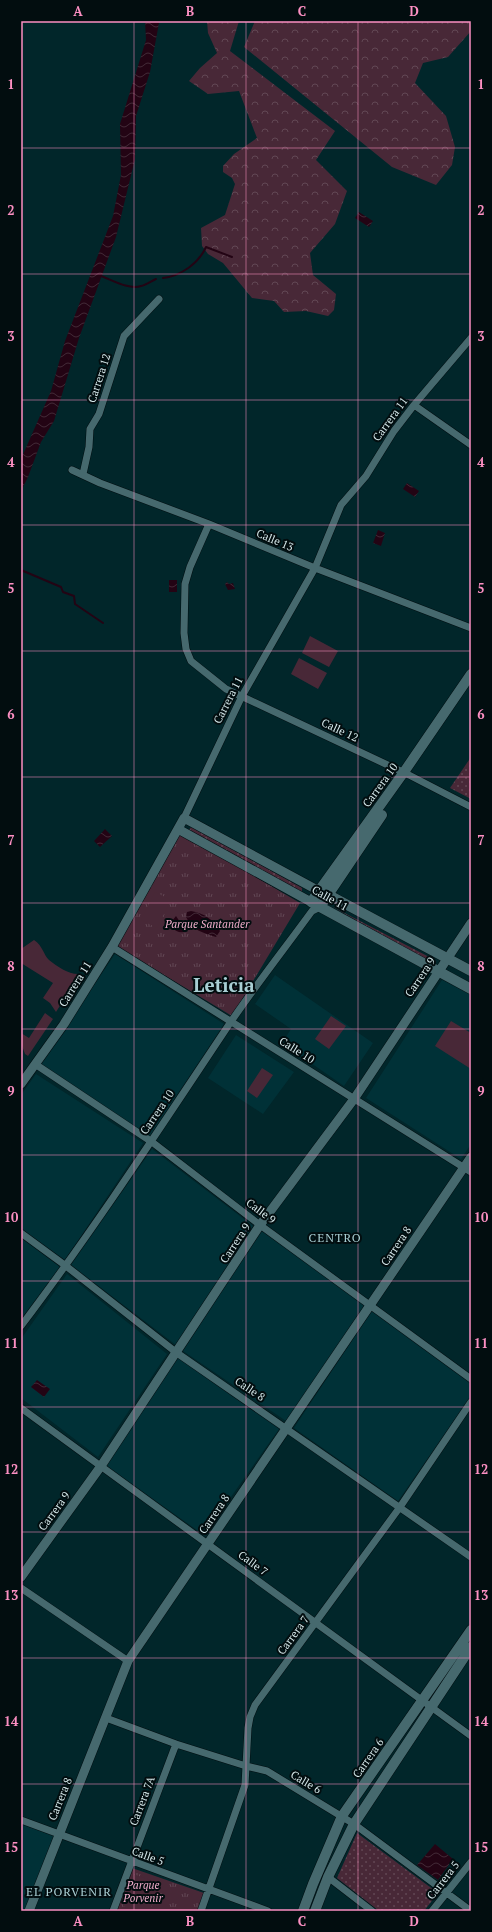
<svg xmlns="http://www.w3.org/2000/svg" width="492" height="1932" font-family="'PT Serif',serif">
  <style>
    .built { fill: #003137 }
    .grass { fill: url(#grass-dots) }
    .forest { fill: url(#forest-crowns) }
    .park { fill: url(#park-tufts) }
    .garden { fill: #482837 }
    .water { fill: url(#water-waves) }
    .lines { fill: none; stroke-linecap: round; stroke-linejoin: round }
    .stream { stroke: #230414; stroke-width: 2 }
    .minor-casing { stroke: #000e11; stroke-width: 8 }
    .tertiary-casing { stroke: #000e11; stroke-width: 10 }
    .secondary-casing { stroke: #000e11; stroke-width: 11 }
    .minor { stroke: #46696e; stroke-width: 7 }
    .tertiary { stroke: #46696e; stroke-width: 9 }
    .secondary { stroke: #46696e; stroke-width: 10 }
    .grid { fill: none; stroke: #fc8fc2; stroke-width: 1; stroke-opacity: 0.55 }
    .labels { text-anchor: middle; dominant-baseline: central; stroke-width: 4; stroke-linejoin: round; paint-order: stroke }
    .street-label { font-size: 11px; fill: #d4e7e9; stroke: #020d0f }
    .park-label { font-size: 11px; font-style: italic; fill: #f1adcb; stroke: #020d0f }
    .neighbourhood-label { font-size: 12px; letter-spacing: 1px; fill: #a9cfd4; stroke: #020d0f }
    .town-label { font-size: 19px; font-weight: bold; fill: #a9cfd4; stroke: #020d0f }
    .neatline { fill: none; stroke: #fc8fc2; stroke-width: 1.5 }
    .grid-label { font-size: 13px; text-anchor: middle; font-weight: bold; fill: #fc8fc2 }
  </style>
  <defs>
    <pattern id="grass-dots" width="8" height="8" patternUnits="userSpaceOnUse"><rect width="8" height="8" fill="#482837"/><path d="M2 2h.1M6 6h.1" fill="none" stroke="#624754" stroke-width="1.8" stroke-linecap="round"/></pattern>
    <pattern id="forest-crowns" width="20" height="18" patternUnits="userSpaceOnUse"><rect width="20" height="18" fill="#482837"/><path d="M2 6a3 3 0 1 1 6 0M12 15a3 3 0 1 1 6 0" fill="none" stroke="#624754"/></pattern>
    <pattern id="park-tufts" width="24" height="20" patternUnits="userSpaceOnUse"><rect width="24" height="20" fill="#482837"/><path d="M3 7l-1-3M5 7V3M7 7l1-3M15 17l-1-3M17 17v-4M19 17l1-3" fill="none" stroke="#624754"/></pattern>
    <pattern id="water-waves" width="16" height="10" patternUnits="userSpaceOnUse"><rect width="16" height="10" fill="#230414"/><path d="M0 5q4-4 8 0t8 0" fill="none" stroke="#422936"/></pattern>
  </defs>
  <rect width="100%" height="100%" fill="#01262a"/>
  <path class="built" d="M115,954L224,1024L149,1137L40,1065Z
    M275,975L373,1043L344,1086L282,1043L291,1029L255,1004Z
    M442,980L471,995V1144L461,1159L366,1098Z
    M236,1035L294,1072L263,1114L208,1078Z
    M36,1074L143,1143L65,1260L21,1229V1095Z
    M152,1149L253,1226L176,1345L71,1265Z
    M262,1229L365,1306L289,1423L183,1351Z
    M21,1238L60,1267L21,1319Z
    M67,1274L167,1354L98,1457L21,1398V1339Z
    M373,1309L471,1383V1396L398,1501L294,1428Z
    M178,1358L279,1429L204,1535L105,1465Z
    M21,1823L56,1836L26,1911H21Z"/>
  <path class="grass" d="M471,757V799L450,788Z
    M191,827L302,888V891L300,893L189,830Z
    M331,906L435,960L436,963L434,964Z
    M357,1833L438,1893L424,1911H379L337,1878Z"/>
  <path class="forest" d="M207,21H239L230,51L335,131L316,160L347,191L335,224L310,253L313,275L336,294L334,310L328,316L306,311L284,312L274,301L252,298L223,263L208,254L202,246L201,228L225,215L235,184L232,178L223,172V166L234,154L257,138L239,91L208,94L189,81L200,68L217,53L208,33Z
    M255,21H471V31L448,57L423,63L415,83L446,116L455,147L452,165L436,185L392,167L244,47Z"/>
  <path class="park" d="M179,832L300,903L232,1016L116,946Z
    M132,1868L204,1893L197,1911H116Z"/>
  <path class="garden" d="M310,636L338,651L329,667L302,653Z
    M299,658L327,673L318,689L291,674Z
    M155,892L171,900L157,928L141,920Z
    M34,940C43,946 43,954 49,960C58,967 69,975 80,974L56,1012L50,1003L43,998L53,983L21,963V949Z
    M45,1013L53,1019L28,1056L25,1054L21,1043V1033L29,1038Z
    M331,1016L346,1026L329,1049L315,1039Z
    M451,1021L471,1033V1069L435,1046Z
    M262,1068L273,1075L257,1098L247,1091Z
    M133,1874L159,1883L150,1911H137L123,1906Z"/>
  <path class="water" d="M145,21H159V23L150,72L136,116L135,159L116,237L79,338L54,421L41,442L28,477L21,491V459L51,391L65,341L113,216L121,175L120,124L146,40Z
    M359,212L373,221L369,227L355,218Z
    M407,483L419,491L415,497L403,489Z
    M378,530L385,533L381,546L373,543Z
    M169,580H177V592H169Z
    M227,582L229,584L233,583L235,589L228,590L225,584Z
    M105,829L112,836L100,847L94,841Z
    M191,911C204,913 214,920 220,931L216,937C203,933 192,930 186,917L187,912Z
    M176,916L186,931C180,935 174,929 168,926Z
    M37,1380L50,1389L44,1397L31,1387Z
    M435,1844L453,1859L438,1880L417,1865Z"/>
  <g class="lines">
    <path class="stream" d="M101,276C112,280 129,290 141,286C146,285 151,281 156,279
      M163,278C181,276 199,263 206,247L232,257
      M21,570L61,587L63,592L74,596L75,604L103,623"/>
    <g class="minor-casing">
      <path id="minor" d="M414,405L471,445
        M72,470L100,483L209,524L315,568L471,628
        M83,474L89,447L90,429L99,414L124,336L159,299
        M209,524L190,567L185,584L184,633L186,649L191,661L226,689L409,775L471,807
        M184,818L242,696L315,568L341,505L366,476L394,431L414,405L471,338
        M112,947L471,1172
        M35,1064L152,1142L260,1225L471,1379
        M21,1233L66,1266L177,1353L471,1557
        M21,1326C95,1228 162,1125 230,1023C256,985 285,948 312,911L320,907
        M21,1408L471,1736
        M21,1588L128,1661
        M106,1718L176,1744L246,1766L267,1771L354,1824L471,1911
        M21,1820L268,1911
        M328,1877L372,1911
        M113,1911L176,1744
        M201,1911L245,1785L248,1728L250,1717L255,1705L400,1507L471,1402
        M432,1911L471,1862"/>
    </g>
    <g class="tertiary-casing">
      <path id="tertiary" d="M178,829L311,902
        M21,1084L64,1024L112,947L184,818L319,891
        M21,1577L101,1466L260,1225L354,1099L471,923
        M29,1911L128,1661L471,1157"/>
    </g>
    <g class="secondary-casing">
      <path id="secondary" d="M471,674L404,772L311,902L471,989
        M323,892L471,971
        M320,907L382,815
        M303,1911L313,1884L342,1816L471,1630
        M315,1911L328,1877L354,1824L471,1647"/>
    </g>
    <use href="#minor" class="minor"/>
    <use href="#tertiary" class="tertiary"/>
    <use href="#secondary" class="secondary"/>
  </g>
  <path class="grid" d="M134,21V1911M246,21V1911M358,21V1911M21,148H471M21,274H471M21,400H471M21,525H471M21,651H471M21,777H471M21,903H471M21,1029H471M21,1155H471M21,1281H471M21,1407H471M21,1532H471M21,1658H471M21,1784H471"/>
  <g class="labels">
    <g class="street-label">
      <text transform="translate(99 378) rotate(-72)">Carrera 12</text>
      <text transform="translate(390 419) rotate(-54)">Carrera 11</text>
      <text transform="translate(275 540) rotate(23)">Calle 13</text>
      <text transform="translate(228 700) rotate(-63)">Carrera 11</text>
      <text transform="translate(340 730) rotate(25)">Calle 12</text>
      <text transform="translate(380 785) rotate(-54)">Carrera 10</text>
      <text transform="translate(330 898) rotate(29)">Calle 11</text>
      <text transform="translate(420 977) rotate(-56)">Carrera 9</text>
      <text transform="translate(75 984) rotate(-58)">Carrera 11</text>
      <text transform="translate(297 1050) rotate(32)">Calle 10</text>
      <text transform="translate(157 1112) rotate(-56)">Carrera 10</text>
      <text transform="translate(261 1211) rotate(37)">Calle 9</text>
      <text transform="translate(235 1243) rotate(-57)">Carrera 9</text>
      <text transform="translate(396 1246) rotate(-56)">Carrera 8</text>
      <text transform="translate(250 1389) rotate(34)">Calle 8</text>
      <text transform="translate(54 1511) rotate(-54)">Carrera 9</text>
      <text transform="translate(214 1514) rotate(-56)">Carrera 8</text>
      <text transform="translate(253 1563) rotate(36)">Calle 7</text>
      <text transform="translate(293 1635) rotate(-54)">Carrera 7</text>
      <text transform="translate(368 1758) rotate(-55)">Carrera 6</text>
      <text transform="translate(306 1782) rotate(31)">Calle 6</text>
      <text transform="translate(60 1799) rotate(-68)">Carrera 8</text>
      <text transform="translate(142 1801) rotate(-69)">Carrera 7A</text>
      <text transform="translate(148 1856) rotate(20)">Calle 5</text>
      <text transform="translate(443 1880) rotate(-52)">Carrera 5</text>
    </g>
    <g class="park-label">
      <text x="207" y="924">Parque Santander</text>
      <text x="143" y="1885">Parque<tspan x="143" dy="13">Porvenir</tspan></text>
    </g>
    <g class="neighbourhood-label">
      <text x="335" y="1237">CENTRO</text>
      <text x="69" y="1891">EL PORVENIR</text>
    </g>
    <g class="town-label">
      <text x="224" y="984">Leticia</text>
    </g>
  </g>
  <rect width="492" height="1932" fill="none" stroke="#020d0f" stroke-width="44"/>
  <rect x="22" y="22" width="448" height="1888" class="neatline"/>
  <g class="grid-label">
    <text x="78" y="16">A</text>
    <text x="190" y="16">B</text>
    <text x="302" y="16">C</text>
    <text x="414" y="16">D</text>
    <text x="11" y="89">1</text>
    <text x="481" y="89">1</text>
    <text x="11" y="215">2</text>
    <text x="481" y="215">2</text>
    <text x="11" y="341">3</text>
    <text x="481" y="341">3</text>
    <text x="11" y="467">4</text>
    <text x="481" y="467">4</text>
    <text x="11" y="593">5</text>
    <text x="481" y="593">5</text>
    <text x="11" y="719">6</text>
    <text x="481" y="719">6</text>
    <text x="11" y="845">7</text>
    <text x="481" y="845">7</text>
    <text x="11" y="971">8</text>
    <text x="481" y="971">8</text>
    <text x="11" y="1096">9</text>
    <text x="481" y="1096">9</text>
    <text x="11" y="1222">10</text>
    <text x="481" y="1222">10</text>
    <text x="11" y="1348">11</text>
    <text x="481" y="1348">11</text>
    <text x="11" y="1474">12</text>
    <text x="481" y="1474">12</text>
    <text x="11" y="1600">13</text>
    <text x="481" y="1600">13</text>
    <text x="11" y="1726">14</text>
    <text x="481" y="1726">14</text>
    <text x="11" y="1852">15</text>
    <text x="481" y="1852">15</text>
    <text x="78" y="1926">A</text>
    <text x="190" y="1926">B</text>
    <text x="302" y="1926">C</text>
    <text x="414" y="1926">D</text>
  </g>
</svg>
